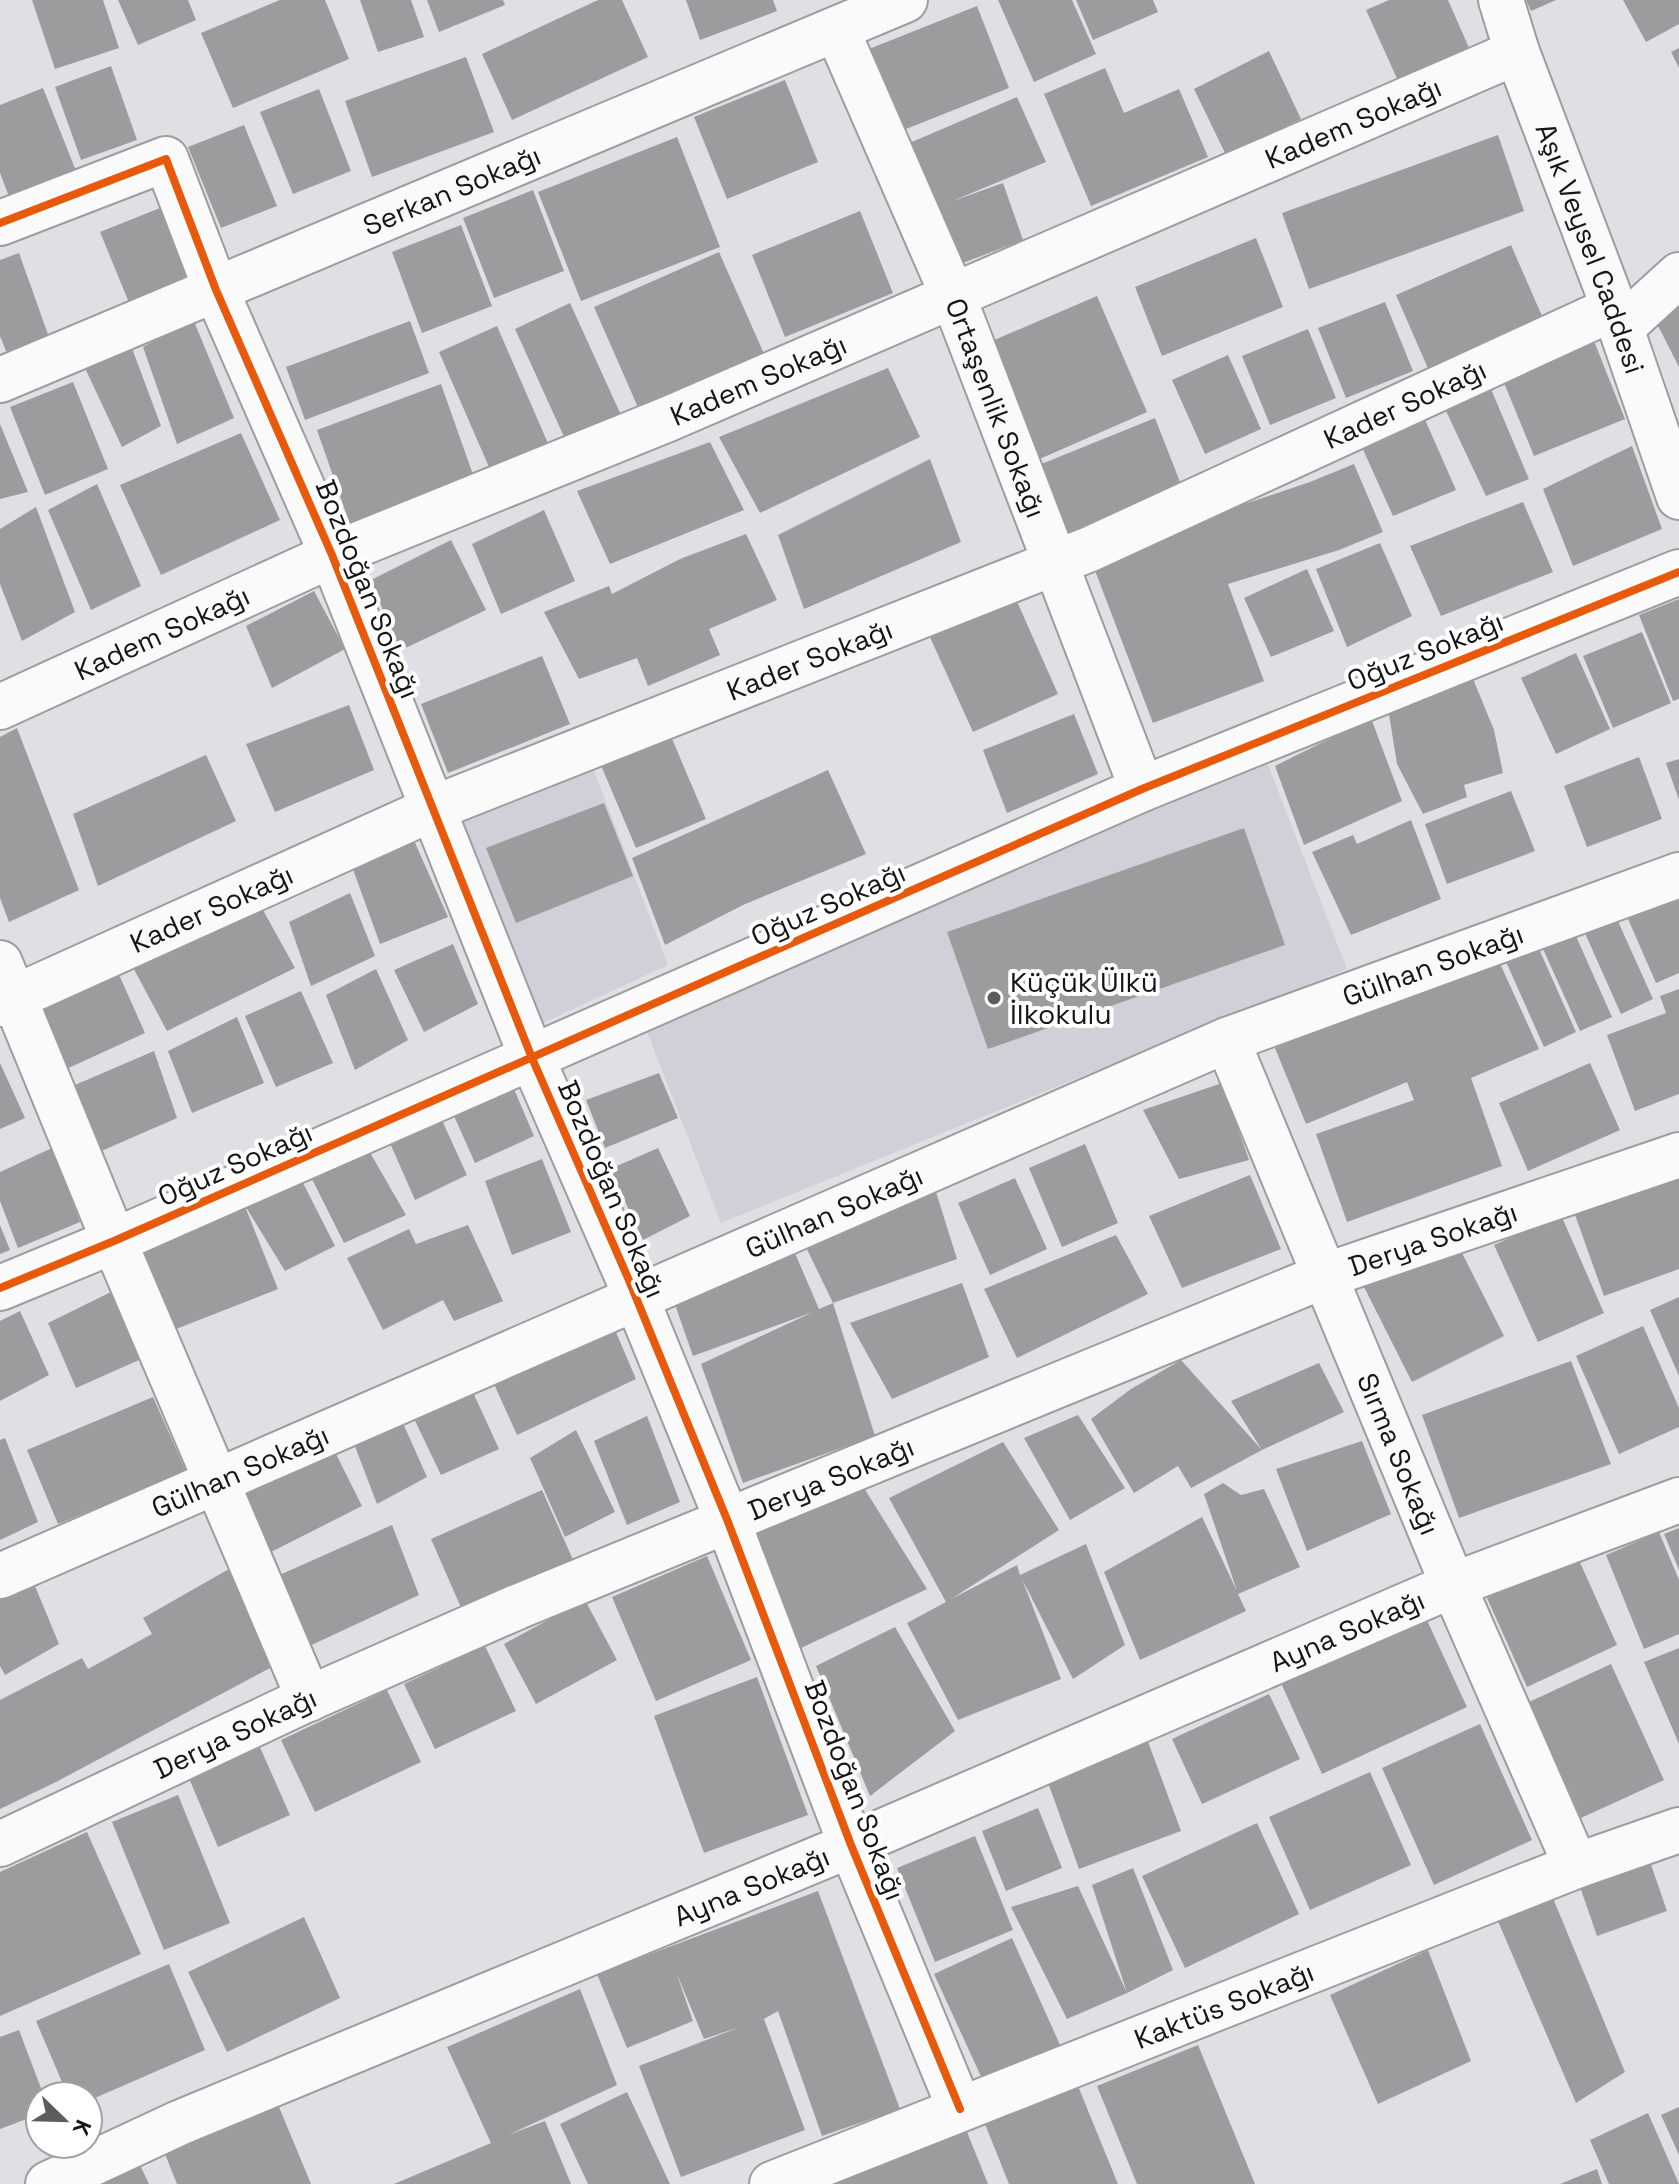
<svg xmlns="http://www.w3.org/2000/svg" width="1679" height="2184" font-family="'Space Grotesk',sans-serif">
  <style>
    .built { fill: #d0d0d9 }
    .building { fill: #9c9c9f }
    .lines { fill: none; stroke-linecap: round; stroke-linejoin: round }
    .minor-casing { stroke: #9d9da0; stroke-width: 48 }
    .minor { stroke: #fafafb; stroke-width: 44 }
    .cycleway-casing { stroke: #fff; stroke-width: 13 }
    .cycleway { stroke: #e8590c; stroke-width: 8 }
    .poi-dot { fill: #5c5c5f; stroke: #fff; stroke-width: 3 }
    .labels { text-anchor: middle; dominant-baseline: central; stroke-width: 8; stroke-linejoin: round; paint-order: stroke }
    .street-label { font-size: 28px; fill: #151517; stroke: #fff }
    .poi-label { font-size: 28px; fill: #151517; stroke: #fff; text-anchor: start }
  </style>
  <rect width="100%" height="100%" fill="#e0e0e4"/>
  <path class="built" d="M1267,762L1347,969L721,1223L645,1026Z
    M592,765L668,965L539,1025L454,819Z"/>
  <path class="building" d="M32,0H103L119,48L55,69Z
    M118,0H188L196,20L138,45Z
    M280,0H325L349,59L233,108L201,33Z
    M360,0H411L424,37L378,52Z
    M427,0H503L505,5L439,32Z
    M598,0H622L648,57L512,120L482,54Z
    M686,0H773L777,11L700,40Z
    M998,0H1072L1096,54L1034,82Z
    M1076,0H1153L1158,12L1093,40Z
    M1389,0H1448L1470,50L1399,83L1366,10Z
    M1526,0H1556L1531,11Z
    M1623,0H1679V24L1646,42Z
    M977,6L1009,88L901,131L869,49Z
    M1679,48V68L1671,52Z
    M1269,51L1301,119L1226,155L1194,89Z
    M466,57L494,132L372,177L345,101Z
    M111,66L137,140L81,160L55,87Z
    M1105,68L1124,113L1179,89L1208,157L1091,206L1044,94Z
    M785,80L818,162L727,199L694,117Z
    M43,88L80,181L13,207L0,173V105Z
    M319,89L351,171L293,194L260,112Z
    M1017,97L1046,162L950,202L1003,183L1023,240L955,266L900,147Z
    M244,125L277,206L221,228L188,147Z
    M1498,135L1524,211L1309,289L1282,213Z
    M677,137L720,247L581,301L538,192Z
    M533,190L564,271L494,298L463,218Z
    M160,208L190,281L130,305L100,232Z
    M860,211L893,293L785,337L752,255Z
    M461,225L492,306L422,333L392,252Z
    M1256,238L1283,307L1162,356L1135,287Z
    M1511,245L1545,323L1430,373L1396,295Z
    M719,252L765,356L640,412L594,307Z
    M19,253L50,340L8,356L0,336V260Z
    M1097,296L1147,412L1035,461L985,344Z
    M1679,299V367L1652,314Z
    M1385,302L1413,371L1346,398L1318,328Z
    M570,303L621,415L566,441L515,329Z
    M193,319L234,418L177,444L143,347Z
    M410,321L429,373L305,420L286,367Z
    M497,326L550,448L492,474L439,352Z
    M1308,329L1336,398L1270,425L1242,356Z
    M1594,341L1625,419L1534,456L1502,378Z
    M130,343L161,426L122,447L84,366Z
    M1228,355L1261,429L1205,454L1172,380Z
    M888,368L920,437L760,513L719,437Z
    M73,382L108,469L45,495L10,407Z
    M441,384L477,486L353,533L317,430Z
    M1491,389L1529,479L1486,496L1446,411Z
    M1423,415L1456,490L1393,516L1361,445Z
    M1155,418L1182,487L1061,536L1034,467Z
    M0,424L28,492L0,499Z
    M241,433L280,520L161,575L120,485Z
    M710,442L744,510L610,564L577,491Z
    M1632,446L1662,529L1573,566L1543,489Z
    M930,459L961,542L804,609L778,535Z
    M1354,464L1383,532L1339,550L1228,584L1264,681L1153,723L1091,560L1203,518L1310,482Z
    M97,484L141,586L91,610L48,510Z
    M1523,502L1553,572L1441,616L1410,546Z
    M36,507L75,612L22,641L0,584V529Z
    M544,510L575,581L501,614L472,544Z
    M746,534L777,600L709,629L720,655L648,686L637,658L579,679L544,612L609,586L612,594L680,559Z
    M451,540L486,610L399,651L371,580Z
    M1380,543L1412,616L1347,647L1316,569Z
    M1307,569L1334,631L1271,657L1244,598Z
    M314,591L345,649L272,688L246,626Z
    M1015,597L1058,694L973,732L929,635Z
    M1679,599V699L1673,701L1639,615Z
    M1642,632L1671,703L1613,728L1583,656Z
    M1576,653L1610,729L1556,754L1521,678Z
    M542,656L570,724L448,773L421,704Z
    M1471,674L1494,730L1503,773L1464,785L1467,797L1423,814L1397,764L1388,708Z
    M349,705L374,770L275,812L246,744Z
    M1074,714L1098,774L1007,813L983,750Z
    M1371,718L1402,801L1304,845L1275,766Z
    M17,728L79,890L9,922L0,898V737Z
    M670,734L706,819L636,848L600,763Z
    M206,755L236,821L98,886L73,814Z
    M1639,757L1662,819L1587,847L1564,786Z
    M1679,759V800L1666,763Z
    M828,770L866,854L743,905L665,945L632,858Z
    M1511,791L1535,851L1447,884L1425,824Z
    M604,803L633,876L516,923L486,848Z
    M1411,820L1441,899L1351,935L1312,852L1353,835L1357,844Z
    M408,827L448,917L380,944L350,861Z
    M1244,828L1285,945L988,1049L947,932Z
    M1679,888V973L1656,983L1625,912Z
    M350,893L375,956L311,986L289,922Z
    M258,901L295,968L167,1031L129,960Z
    M1612,908L1653,999L1621,1014L1580,922Z
    M1571,925L1612,1017L1580,1031L1539,940Z
    M1535,940L1576,1032L1544,1047L1503,955Z
    M453,944L478,1004L424,1032L394,970Z
    M1497,957L1539,1049L1471,1078L1502,1166L1347,1222L1316,1134L1414,1100L1407,1082L1306,1124L1275,1048Z
    M376,969L408,1040L355,1070L326,995Z
    M117,970L145,1033L51,1076L30,1015Z
    M1679,989V1094L1635,1111L1607,1035L1666,1013L1660,996Z
    M301,991L333,1063L276,1087L245,1016Z
    M237,1017L264,1083L192,1113L168,1051Z
    M154,1051L177,1118L90,1156L61,1091Z
    M0,1063L25,1118L0,1129Z
    M1590,1063L1620,1130L1528,1171L1499,1103Z
    M505,1068L534,1136L475,1163L446,1098Z
    M659,1073L678,1118L605,1148L586,1100Z
    M1222,1083L1249,1160L1179,1179L1143,1110Z
    M435,1105L467,1175L415,1200L386,1134Z
    M361,1137L406,1215L344,1243L305,1165Z
    M1085,1144L1118,1223L1062,1247L1029,1168Z
    M52,1148L80,1222L18,1248L0,1201V1172Z
    M658,1148L690,1216L643,1240L610,1169Z
    M542,1159L571,1232L512,1255L485,1181Z
    M298,1173L335,1246L285,1271L244,1204L278,1289L171,1331L138,1247Z
    M1250,1175L1281,1249L1182,1288L1149,1216Z
    M1679,1175V1269L1604,1296L1574,1212Z
    M1015,1178L1047,1249L990,1275L958,1203Z
    M935,1189L957,1259L833,1303L804,1243Z
    M1561,1215L1604,1313L1538,1342L1494,1245Z
    M0,1225L10,1250L0,1254Z
    M468,1225L503,1301L454,1321L443,1300L383,1330L347,1258L409,1229L416,1244Z
    M1116,1235L1148,1294L1017,1358L984,1289Z
    M1455,1239L1504,1336L1412,1382L1363,1285Z
    M791,1244L819,1309L833,1303L875,1436L743,1483L701,1364L813,1312L693,1356L672,1296Z
    M962,1283L989,1357L892,1399L850,1323Z
    M117,1289L148,1356L76,1388L48,1323Z
    M1679,1297V1376L1650,1310Z
    M20,1311L49,1375L0,1401V1321Z
    M612,1323L636,1379L517,1435L484,1362Z
    M1643,1326L1679,1408V1427L1619,1454L1576,1356Z
    M1181,1360L1262,1450L1191,1488L1178,1466L1134,1493L1091,1419L1131,1389Z
    M1571,1361L1611,1464L1459,1518L1422,1415Z
    M1319,1363L1344,1412L1262,1450L1231,1401Z
    M465,1375L499,1449L441,1475L406,1402Z
    M153,1397L186,1471L58,1524L27,1450Z
    M394,1403L427,1477L377,1504L348,1428Z
    M1078,1415L1125,1488L1070,1520L1024,1438Z
    M647,1416L680,1502L627,1525L594,1441Z
    M576,1430L615,1512L565,1537L530,1458Z
    M5,1438L38,1522L0,1540V1440Z
    M328,1438L362,1506L267,1554L242,1479Z
    M1362,1441L1391,1514L1307,1551L1276,1469Z
    M1003,1442L1059,1530L951,1599L1017,1565L1020,1575L1086,1544L1125,1645L1073,1679L1022,1579L1061,1679L958,1720L907,1623L946,1602L889,1498Z
    M859,1480L927,1589L801,1648L755,1535Z
    M1223,1483L1241,1495L1264,1489L1300,1567L1238,1594L1246,1611L1140,1660L1104,1572L1202,1517L1237,1591L1204,1494Z
    M542,1490L578,1571L466,1619L431,1539Z
    M392,1525L419,1595L305,1648L275,1577Z
    M1679,1528V1570L1664,1534Z
    M1659,1532L1679,1580V1634L1644,1649L1606,1555Z
    M707,1556L751,1660L656,1701L612,1597Z
    M1578,1558L1617,1645L1527,1687L1487,1598Z
    M229,1569L272,1667L56,1782L0,1809V1700L82,1658L88,1669L152,1634L143,1618Z
    M30,1574L59,1644L5,1675L0,1666V1584Z
    M585,1600L617,1660L536,1704L504,1644Z
    M1425,1616L1467,1707L1322,1774L1281,1683Z
    M895,1627L955,1731L870,1796L816,1666Z
    M485,1646L516,1711L435,1749L404,1684Z
    M1679,1648V1744L1644,1662Z
    M1611,1664L1664,1780L1581,1818L1529,1702Z
    M757,1677L808,1815L704,1853L654,1716Z
    M387,1690L421,1762L315,1812L281,1740Z
    M1269,1694L1300,1759L1202,1804L1172,1739Z
    M1480,1724L1532,1840L1434,1885L1382,1768Z
    M1147,1739L1181,1831L1079,1869L1046,1777Z
    M259,1745L290,1815L218,1847L188,1776Z
    M1370,1772L1411,1865L1310,1910L1269,1817Z
    M178,1795L230,1923L164,1950L112,1822Z
    M1038,1808L1062,1868L1006,1891L982,1831Z
    M1257,1823L1299,1914L1185,1968L1142,1876Z
    M87,1832L141,1954L0,2016V1872Z
    M975,1836L1013,1930L935,1962L897,1868Z
    M1647,1853L1667,1911L1597,1936L1577,1878Z
    M1133,1868L1173,1970L1127,1993L1067,2019L1011,1907L1078,1886L1127,1993L1092,1885Z
    M818,1891L900,2109L822,2136L778,2011L764,2019L805,2130L681,2177L639,2066L740,2027L704,2039L676,1972L693,2021L627,2048L597,1974Z
    M1550,1891L1625,2072L1576,2103L1494,1912Z
    M304,1917L340,1998L227,2052L188,1972Z
    M1012,1938L1061,2047L984,2083L934,1974Z
    M1428,1950L1471,2061L1378,2104L1330,1995Z
    M169,1964L205,2050L88,2101V2096H68L36,2021Z
    M580,1989L617,2085L508,2135L545,2121L571,2184H394L491,2143L447,2047Z
    M19,2030L44,2096H40V2114L0,2129V2037Z
    M1198,2045L1255,2184H1137L1097,2086Z
    M1078,2086L1118,2184H1009L985,2124Z
    M627,2092L670,2184H588L560,2124Z
    M279,2107L311,2184H177L165,2154Z
    M1679,2107V2155L1661,2115Z
    M1648,2113L1679,2184H1609L1590,2140Z
    M965,2127L988,2184H823Z
    M140,2165L149,2184H102Z
    M1597,2169L1602,2184H1560Z"/>
  <g class="lines">
    <g class="minor-casing">
      <g id="minor">
        <path id="s1" d="M1501,0L1517,52L1614,308L1679,497"/>
        <path id="s2" d="M837,30L953,296L1142,789"/>
        <path d="M0,223L166,159L216,290L332,555L532,1058L628,1278L728,1522L851,1845L960,2109"/>
        <path d="M1621,328L1679,275"/>
        <path id="s3" d="M0,380L905,0"/>
        <path id="s4" d="M0,707L332,555L668,419L1517,52"/>
        <path d="M0,963L114,1241L309,1699"/>
        <path id="s5" d="M0,1004L434,808L1090,549L1614,308"/>
        <path id="s6" d="M1227,1040L1453,1585L1576,1866"/>
        <path d="M0,1288L114,1241L1142,789L1679,572"/>
        <path id="s7" d="M0,1576L1227,1040L1679,875"/>
        <path id="s8" d="M0,1844L301,1702L517,1607L1324,1276L1679,1155"/>
        <path id="s9" d="M48,2184L179,2123L851,1845L1453,1585L1679,1500"/>
        <path id="s10" d="M772,2184L1576,1866L1679,1830"/>
      </g>
    </g>
    <use href="#minor" class="minor"/>
    <g class="cycleway-casing">
      <path id="cycleway" d="M0,223L166,159L216,290L332,555L532,1058L628,1278L728,1522L851,1845L960,2109
        M0,1288L114,1241L1142,789L1679,572"/>
    </g>
    <use href="#cycleway" class="cycleway"/>
  </g>
  <circle class="poi-dot" cx="994" cy="998" r="8"/>
  <g class="labels">
    <g class="street-label">
      <text stroke="none"><textPath href="#s4" startOffset="1474">Kadem Sokağı</textPath></text>
      <text stroke="none"><textPath href="#s3" startOffset="490">Serkan Sokağı</textPath></text>
      <text stroke="none"><textPath href="#s1" startOffset="264">Aşık Veysel Caddesi</textPath></text>
      <text stroke="none"><textPath href="#s4" startOffset="826">Kadem Sokağı</textPath></text>
      <text stroke="none"><textPath href="#s5" startOffset="1528">Kader Sokağı</textPath></text>
      <text stroke="none"><textPath href="#s2" startOffset="410">Ortaşenlik Sokağı</textPath></text>
      <text transform="translate(368 589) rotate(68)">Bozdoğan Sokağı</text>
      <text stroke="none"><textPath href="#s4" startOffset="178">Kadem Sokağı</textPath></text>
      <text transform="translate(1425 651) rotate(-22)">Oğuz Sokağı</text>
      <text stroke="none"><textPath href="#s5" startOffset="880">Kader Sokağı</textPath></text>
      <text transform="translate(828 904) rotate(-24)">Oğuz Sokağı</text>
      <text stroke="none"><textPath href="#s5" startOffset="232">Kader Sokağı</textPath></text>
      <text stroke="none"><textPath href="#s7" startOffset="1558">Gülhan Sokağı</textPath></text>
      <text transform="translate(235 1164) rotate(-24)">Oğuz Sokağı</text>
      <text transform="translate(612 1189) rotate(67)">Bozdoğan Sokağı</text>
      <text stroke="none"><textPath href="#s7" startOffset="910">Gülhan Sokağı</textPath></text>
      <text stroke="none"><textPath href="#s8" startOffset="1556">Derya Sokağı</textPath></text>
      <text stroke="none"><textPath href="#s6" startOffset="448">Sırma Sokağı</textPath></text>
      <text stroke="none"><textPath href="#s7" startOffset="262">Gülhan Sokağı</textPath></text>
      <text stroke="none"><textPath href="#s8" startOffset="908">Derya Sokağı</textPath></text>
      <text stroke="none"><textPath href="#s9" startOffset="1412">Ayna Sokağı</textPath></text>
      <text stroke="none"><textPath href="#s8" startOffset="260">Derya Sokağı</textPath></text>
      <text transform="translate(855 1790) rotate(69)">Bozdoğan Sokağı</text>
      <text stroke="none"><textPath href="#s9" startOffset="764">Ayna Sokağı</textPath></text>
      <text stroke="none"><textPath href="#s10" startOffset="486">Kaktüs Sokağı</textPath></text>
    </g>
    <g class="poi-label">
      <text x="1010" y="982">Küçük Ülkü<tspan x="1010" dy="32">İlkokulu</tspan></text>
    </g>
  </g>
  <g transform="translate(64 2120) rotate(113)"><circle r="38" fill="#ffffff" stroke="#a1a1a2" stroke-width="2"/>
  <path d="M0-6L14 30L0 20L-14 30Z" fill="#5c5c5f"/>
  <text y="-12" font-size="22" font-weight="bold" text-anchor="middle" fill="#151517">K</text>
  </g>
</svg>
